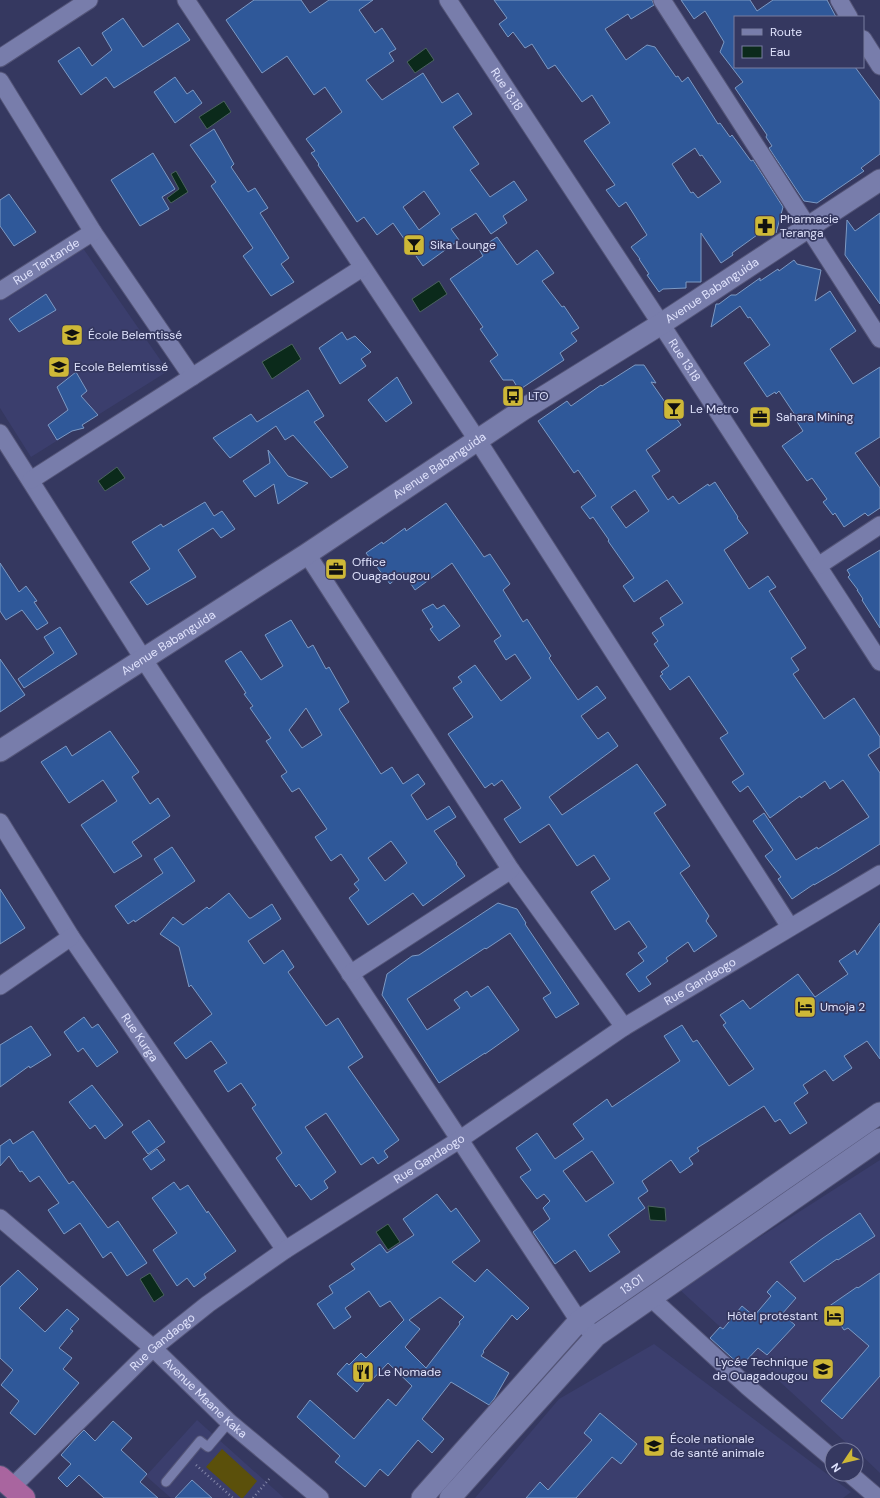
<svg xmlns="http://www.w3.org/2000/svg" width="880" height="1498" font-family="'DM Sans',sans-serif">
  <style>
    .built { fill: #3b3e6d }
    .green { fill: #5b500b }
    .water { fill: #0b2a1b; stroke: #4b625f }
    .building { fill: #2f5899; stroke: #7d99c3; fill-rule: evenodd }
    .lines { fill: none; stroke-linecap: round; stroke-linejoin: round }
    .service-casing { stroke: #545578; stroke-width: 11 }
    .minor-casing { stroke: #545578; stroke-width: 19 }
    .tertiary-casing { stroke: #545578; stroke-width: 23 }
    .trunk-casing { stroke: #545578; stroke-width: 24 }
    .path { stroke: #8487a9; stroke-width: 2.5; stroke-dasharray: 1 3; stroke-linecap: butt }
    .service { stroke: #787dab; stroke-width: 9 }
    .minor { stroke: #787dab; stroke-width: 17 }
    .tertiary { stroke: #787dab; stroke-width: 21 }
    .trunk { stroke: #a9659f; stroke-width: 22 }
    .labels { text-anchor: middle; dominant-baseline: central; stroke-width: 3.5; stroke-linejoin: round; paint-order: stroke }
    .street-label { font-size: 12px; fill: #e0e3fd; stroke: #353860 }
    .poi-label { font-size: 12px; fill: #e0e3fd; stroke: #353860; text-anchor: start }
  </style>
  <rect width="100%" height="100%" fill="#353860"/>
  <path class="built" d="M78,241L168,371L31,457L0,408V299Z
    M880,1160V1473L856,1450H854L679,1289Z
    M654,1344L851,1492L843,1498H475L559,1399Z
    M197,1420L284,1498H171L146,1476Z"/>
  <path class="green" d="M222,1449L257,1481L243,1498H241L206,1467Z"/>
  <path class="water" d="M426,48L434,60L415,73L407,62Z
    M224,101L231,112L207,129L199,117Z
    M176,171L188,192L171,203L167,198L179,189L171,174Z
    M439,281L447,294L420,312L412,299Z
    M292,344L301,359L272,379L262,362Z
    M117,467L125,478L105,491L98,481Z
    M648,1206L665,1208L666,1221L650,1220Z
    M388,1224L400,1242L388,1250L376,1232Z
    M150,1273L164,1295L154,1302L140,1279Z"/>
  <path class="building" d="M254,0H301L310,13L329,0H373L359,10L375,33L382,28L396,49L389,53L394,61L366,80L382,100L423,73L442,103L458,93L472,114L453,127L479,164L470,170L490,197L514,181L527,200L503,216L507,223L491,234L476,213L451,229L459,240L423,266L393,223L377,235L364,217L357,222L318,165L319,164L311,153L315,151L306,139L342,112L325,87L314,95L287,56L262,73L226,20ZM424,191L440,214L419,230L403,207Z
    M494,0H652L654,5L631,19L628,14L605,29L626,60L647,45L655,47L676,77L678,76L682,82L688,77L718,124L720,123L730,137L732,135L751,161L753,160L783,207L776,233L771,225L732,253L733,255L721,263L701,233V282H686V288L663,289L659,292L647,275L649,274L639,259H640L631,247L647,235L626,202L619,207L606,190L615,185L584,141L610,123L592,95L582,102L555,65L548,69L532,44L525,48L513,32L508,37L499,24L507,18ZM695,148L700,156L702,155L721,182L698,198L693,192L691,193L672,164Z
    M681,0H750L757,11L773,0H827L836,17H735V67H855L880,101V154L861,168L864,171L817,203L804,201L769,148L772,146L766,137L767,135L735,88L743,82L720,52L724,42L705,11L694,19Z
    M123,18L143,47L178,23L190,40L114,88L106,77L81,95L58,61L79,47L92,66L112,50L102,33Z
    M175,77L187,94L193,90L202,103L175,123L154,92Z
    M214,129L234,164L231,167L248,192L255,188L268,208L260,213L289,258L281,264L294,282L271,296L243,256L253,248L211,186L216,182L190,145Z
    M153,153L175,189L162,197L169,209L140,226L111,180Z
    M9,194L36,232L14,246L0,226V200Z
    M880,213V304L845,255L847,220L855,231Z
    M497,237L517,265L537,250L554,273L542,281L562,307L564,306L579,328L571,333L577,341L560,353L564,360L519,390L513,380H503L490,361L498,355L480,329L483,327L450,279L483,256L479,249Z
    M794,260L797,264L821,270L815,301L830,291L856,331L830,349L853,384L880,367V437L855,453L880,488V508L868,516L865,513L844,527L835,513L833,515L823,502L827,499L812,478L807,481L782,446L803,431L796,420L797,418L779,391L776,394L775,392L767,397L744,363L770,345L750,317L748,318L740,306L711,327L716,304H719L731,295H736L760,278V281L778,269L779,271Z
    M46,294L56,310L19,332L9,319Z
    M342,332L347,340L355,336L371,352L361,359L366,366L340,384L319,348Z
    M635,365H644L656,383L651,382L681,425L646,450L660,471L652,476L668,500L673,496L679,504L708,484L709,486L715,482L738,517L737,518L748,533L724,550L749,589L768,576L776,587L769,591L806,648L791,658L799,670L793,674L824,719L854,698L880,737V747L868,755L880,773V844L836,872L814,885V884L792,899L778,879L781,877L765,856L773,850L753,821L764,813L796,860L817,847L818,849L869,817L843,780L830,789L825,781L801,798L800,796L770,818L748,786L740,792L732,782L744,774L720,738L728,733L689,676L670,690L660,676L663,674L661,672L669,666L654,644L658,641L652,633L664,625L660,618L683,603L667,580L634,602L623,586L634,578L608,541L609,540L593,517L590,519L581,507L596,496L578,470L574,473L538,421L567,401L571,406L601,385L602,386ZM635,490L649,511L626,528L611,507Z
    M76,372L87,391L81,396L98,415L82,425L84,428L72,431L57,440L48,425L68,410L57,387Z
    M397,377L412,403L386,422L368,400Z
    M308,390L324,416L314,422L348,467L331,478L293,435L285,440L276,426L230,458L213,438L251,414L257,422Z
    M268,450L288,476L308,483L278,504L274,484L255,497L243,481L270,463Z
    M205,502L214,516L222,511L235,529L221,538L213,528L178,550L196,577L147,605L130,582L150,569L132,542L161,524L163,527Z
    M446,503L484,557L490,554L510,584L503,590L523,622L527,619L551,656L549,658L578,700L597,686L606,698L581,716L598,739L608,732L618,746L549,797L562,815L637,764L666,805L654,813L690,866L680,873L709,916L706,921L717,936L694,952L688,942L666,958L668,961L646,977L651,984L639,992L626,974L644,961L638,953L647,947L629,921L615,930L591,892L610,879L594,855L577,866L549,824L520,843L504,819L521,808L502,780L494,786L492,783L485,788L448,734L473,717L453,688L462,682L458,677L475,665L501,701L531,678L515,654L506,660L494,641L501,636L452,563L415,590L403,572L390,584L366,553L382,542L383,544L405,528L406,531Z
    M880,550V628L862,600L863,599L857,590H858L848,577L850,575L847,570Z
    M0,563L19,592L26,586L37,601L34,602L48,623L37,630L22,610L6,620L0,611Z
    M433,604L437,609L444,605L460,626L439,641L430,629L433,627L422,610Z
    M291,620L308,648L313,645L326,669L329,667L349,702L339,709L381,774L392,767L403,784L418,774L425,784L411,795L427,820L449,806L456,817L434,831L457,863L456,864L465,876L423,906L413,893L368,925L349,898L359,890L354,884L359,880L341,854L331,861L315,837L327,829L299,788L292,792L281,776L287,772L266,741L271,738L250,708L253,706L244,694L246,693L225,661L241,651L261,680L283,666L265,635ZM306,708L322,735L302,748L289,730ZM391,841L407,863L385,881L368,858Z
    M60,627L77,654L24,688L18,679L54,653L44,637Z
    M0,659L25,695L0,712Z
    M110,731L139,772L132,777L150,804L158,798L170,816L132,842L142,856L114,873L81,825L117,801L103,780L69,803L41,762L66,746L72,756Z
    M172,847L195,881L135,922L134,920L128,924L115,906L163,873L154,859Z
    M0,889L25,928L0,944Z
    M229,893L249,918H251L272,904L281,919L248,941L264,964L283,950L294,967L288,972L326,1026L338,1018L363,1057L348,1067L399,1140L384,1151L388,1157L378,1164L373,1157L361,1165L326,1113L305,1127L336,1172L324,1181L328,1188L311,1200L299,1184L296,1187L276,1158L282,1153L252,1108L256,1105L241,1083L228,1092L214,1071L227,1063L211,1041L186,1059L174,1043L212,1014L191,985L189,987L179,947L160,934L173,917L183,925L207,907L209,909Z
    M498,903L517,909L526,923L525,924L579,1004L556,1018L543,998L551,993L510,933L486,949L485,948L407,999L427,1030L460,1008L454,1000L467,991L471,997L488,986L519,1030L485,1054V1053L439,1083L382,995L387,974L412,956L419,955Z
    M880,923V1059L867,1041L844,1056L852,1068L833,1081L825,1070L803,1085L808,1093L794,1103L807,1123L790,1134L780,1119L775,1122L764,1106L697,1148L699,1151L689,1158L693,1164L680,1173L671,1160L642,1181L648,1191L638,1198L645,1208L608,1235L620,1252L590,1272L575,1250L555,1264L533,1232L550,1219L543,1208L550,1201L544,1194L537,1199L520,1177L531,1170L516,1148L537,1133L555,1159L584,1139L573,1124L607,1099L612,1107L680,1061L664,1036L682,1025L693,1042L697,1040L729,1086L754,1069L723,1025L726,1023L720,1015L743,1000L750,1009L798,974L815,997L848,974L839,961L855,950L857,955ZM592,1151L614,1183L586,1202L563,1171Z
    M84,1017L92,1028L98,1024L118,1052L97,1067L83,1048L78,1052L64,1032Z
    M31,1026L51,1055L30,1068L29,1066L0,1087V1045Z
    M92,1085L123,1125L105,1139L95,1125L90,1129L69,1102Z
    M149,1120L165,1142L148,1154L132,1132Z
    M33,1131L69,1184L73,1181L108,1228L118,1221L147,1263L127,1276L111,1252L103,1258L80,1223L64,1234L48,1210L59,1203L39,1176L30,1182L22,1171L20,1172L9,1156L0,1166V1146L10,1139L13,1144Z
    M157,1149L165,1160L151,1170L143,1159Z
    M174,1182L180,1190L188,1185L207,1213L208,1211L236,1251L204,1274L206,1278L194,1287L187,1278L177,1286L153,1250L177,1233L152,1198Z
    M437,1194L451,1212L456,1208L480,1241L452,1262L475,1282L487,1269L529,1308L517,1320L512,1315L483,1351L484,1352L481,1356L509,1373L494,1399L489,1405L451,1382L422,1419L444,1439L432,1453L418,1440L388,1476L380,1469L365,1487L335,1462L340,1456L297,1417L310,1400L354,1439L388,1399L396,1406L412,1386L388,1363L370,1382L367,1379L357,1392L337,1374L347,1363L349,1365L361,1353L366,1358L404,1320L390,1301L380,1307L369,1291L345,1308L351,1317L334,1329L317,1304L333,1293L329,1286L355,1269L351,1264L380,1244L387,1253L414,1235L403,1219ZM440,1297L464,1317L459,1322L460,1324L426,1368L405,1347L420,1329L409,1320Z
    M860,1213L875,1236L838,1260L837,1259L804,1282L790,1262L823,1238Z
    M18,1270L38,1289L19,1308L45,1332L67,1309L79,1319L70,1329L73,1331L59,1348L72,1358L63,1369L79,1383L35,1435L10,1413L19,1401L1,1385L13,1370L0,1358V1287Z
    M880,1273V1376L842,1419L821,1401L869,1346L848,1328L844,1330L837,1320L834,1323L825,1309L857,1287L858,1288Z
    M777,1281L796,1298L782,1314L795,1325L767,1355L758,1348L741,1366L710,1338L720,1327L723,1329L742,1306L754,1316L771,1296L767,1292Z
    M600,1413L637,1444L621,1464L612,1457L576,1498H526L540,1482L548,1490L592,1440L584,1433Z
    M113,1421L132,1438L121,1450L147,1474L140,1482L158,1498H104L79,1475L67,1487L58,1478L71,1464L61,1455L76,1438L84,1430L95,1441Z
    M192,1480L212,1498H175Z"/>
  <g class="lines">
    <g class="service-casing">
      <path id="service" d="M166,1482L200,1441L208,1447L229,1422"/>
    </g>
    <g class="minor-casing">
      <g id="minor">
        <path d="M186,0L478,441L790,927"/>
        <path id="s1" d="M448,0L661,324L880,662"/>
        <path d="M662,0L880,339"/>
        <path d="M839,0L849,17"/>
        <path d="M863,39L880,66"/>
        <path d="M0,58L89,0"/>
        <path d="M0,81L93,232L192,377"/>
        <path id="s2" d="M0,291L93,232"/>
        <path d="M0,433L144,660L579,1321L596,1336"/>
        <path d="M31,480L362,268"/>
        <path d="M307,554L511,870L624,1027"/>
        <path d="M818,566L880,525"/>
        <path id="s3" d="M0,822L71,937L285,1250"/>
        <path d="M350,974L511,870"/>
        <path d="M0,986L71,937"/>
        <path id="s4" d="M0,1218L153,1348L229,1422L320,1498"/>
        <path d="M651,1298L748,1387L832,1458"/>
        <path d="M850,1474L878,1498"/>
        <path id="s5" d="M12,1487L153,1348L208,1304L285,1250L459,1140L624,1027L880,874"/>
      </g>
    </g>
    <g class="tertiary-casing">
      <g id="tertiary">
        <path id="s6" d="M0,751L307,554L524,409L661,324L880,180"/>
        <path id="s7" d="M422,1498L579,1321L880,1113"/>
        <path d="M450,1498L596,1336L880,1139"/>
      </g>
    </g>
    <g class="trunk-casing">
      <path id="trunk" d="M0,1477L24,1498"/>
    </g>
    <path class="path" d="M196,1465L233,1498
      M253,1498L270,1478"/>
    <use href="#service" class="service"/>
    <use href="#minor" class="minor"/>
    <use href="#tertiary" class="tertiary"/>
    <use href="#trunk" class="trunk"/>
  </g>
  <defs>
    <g id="pharmacy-square" transform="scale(1.15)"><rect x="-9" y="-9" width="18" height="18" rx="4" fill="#ceb837" stroke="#353860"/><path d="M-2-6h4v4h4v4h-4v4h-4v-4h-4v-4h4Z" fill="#111"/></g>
    <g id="bar-square" transform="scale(1.15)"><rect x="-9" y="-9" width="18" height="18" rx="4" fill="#ceb837" stroke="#353860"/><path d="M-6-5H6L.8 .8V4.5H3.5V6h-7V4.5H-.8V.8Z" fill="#111"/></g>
    <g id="school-square" transform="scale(1.15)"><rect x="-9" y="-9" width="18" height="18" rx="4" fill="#ceb837" stroke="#353860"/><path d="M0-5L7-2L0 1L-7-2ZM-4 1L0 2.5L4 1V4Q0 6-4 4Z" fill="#111"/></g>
    <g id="bus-square" transform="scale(1.15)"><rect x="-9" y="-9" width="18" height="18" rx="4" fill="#ceb837" stroke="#353860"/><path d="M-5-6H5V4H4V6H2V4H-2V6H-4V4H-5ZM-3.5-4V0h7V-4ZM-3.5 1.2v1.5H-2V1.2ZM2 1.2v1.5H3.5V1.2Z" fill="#111"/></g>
    <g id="office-square" transform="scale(1.15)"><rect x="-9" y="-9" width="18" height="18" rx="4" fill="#ceb837" stroke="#353860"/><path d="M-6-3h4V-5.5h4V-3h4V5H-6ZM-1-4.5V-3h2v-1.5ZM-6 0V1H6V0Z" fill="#111"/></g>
    <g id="hotel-square" transform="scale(1.15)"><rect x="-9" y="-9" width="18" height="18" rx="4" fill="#ceb837" stroke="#353860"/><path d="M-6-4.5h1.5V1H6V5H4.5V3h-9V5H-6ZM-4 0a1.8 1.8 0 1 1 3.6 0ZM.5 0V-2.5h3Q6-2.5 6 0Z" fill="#111"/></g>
    <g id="restaurant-square" transform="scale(1.15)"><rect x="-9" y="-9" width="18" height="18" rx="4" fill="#ceb837" stroke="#353860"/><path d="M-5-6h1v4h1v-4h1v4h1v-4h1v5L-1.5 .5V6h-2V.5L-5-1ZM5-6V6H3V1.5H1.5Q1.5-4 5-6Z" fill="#111"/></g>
  </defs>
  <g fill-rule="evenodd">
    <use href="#pharmacy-square" x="765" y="226"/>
    <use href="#bar-square" x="414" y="245"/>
    <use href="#school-square" x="72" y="335"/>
    <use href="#school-square" x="59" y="367"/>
    <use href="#bus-square" x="513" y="396"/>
    <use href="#bar-square" x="674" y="409"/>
    <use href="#office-square" x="760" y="417"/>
    <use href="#office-square" x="336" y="569"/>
    <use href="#hotel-square" x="805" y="1007"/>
    <use href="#hotel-square" x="834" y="1316"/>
    <use href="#school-square" x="823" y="1369"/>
    <use href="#restaurant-square" x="363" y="1372"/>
    <use href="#school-square" x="654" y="1446"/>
  </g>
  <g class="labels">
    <g class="street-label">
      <text stroke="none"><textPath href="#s1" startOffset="107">Rue 13.18</textPath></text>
      <text stroke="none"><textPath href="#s2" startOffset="55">Rue Tantande</textPath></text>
      <text stroke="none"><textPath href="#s6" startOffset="848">Avenue Babanguida</textPath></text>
      <text stroke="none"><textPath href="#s1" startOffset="431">Rue 13.18</textPath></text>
      <text stroke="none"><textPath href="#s6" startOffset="524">Avenue Babanguida</textPath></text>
      <text stroke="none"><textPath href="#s6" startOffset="200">Avenue Babanguida</textPath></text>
      <text stroke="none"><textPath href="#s5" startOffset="857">Rue Gandaogo</textPath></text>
      <text stroke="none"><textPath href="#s3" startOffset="257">Rue Kurga</textPath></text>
      <text stroke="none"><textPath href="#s5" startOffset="533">Rue Gandaogo</textPath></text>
      <text stroke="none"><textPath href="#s7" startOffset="301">13.01</textPath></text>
      <text stroke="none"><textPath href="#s5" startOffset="209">Rue Gandaogo</textPath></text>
      <text stroke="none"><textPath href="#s4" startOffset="273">Avenue Maane Kaka</textPath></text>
    </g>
    <g class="poi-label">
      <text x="780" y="219">Pharmacie<tspan x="780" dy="14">Teranga</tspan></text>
      <text x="430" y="245">Sika Lounge</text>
      <text x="88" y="335">École Belemtissé</text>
      <text x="74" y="367">Ecole Belemtissé</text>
      <text x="528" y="396">LTO</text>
      <text x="690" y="409">Le Metro</text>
      <text x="776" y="417">Sahara Mining</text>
      <text x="352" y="562">Office<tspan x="352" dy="14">Ouagadougou</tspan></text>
      <text x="820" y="1007">Umoja 2</text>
      <text x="818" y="1316" text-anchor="end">Hôtel protestant</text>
      <text x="808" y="1362" text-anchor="end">Lycée Technique<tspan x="808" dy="14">de Ouagadougou</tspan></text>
      <text x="378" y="1372">Le Nomade</text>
      <text x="670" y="1439">École nationale<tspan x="670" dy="14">de santé animale</tspan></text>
    </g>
  </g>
  <rect x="734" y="16" width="130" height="52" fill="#353860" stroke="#797c9f"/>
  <rect x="742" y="29" width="20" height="6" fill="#787dab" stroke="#797c9f"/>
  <text x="770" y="36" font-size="12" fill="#e0e3fd">Route</text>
  <rect x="742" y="46" width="20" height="12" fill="#0b2a1b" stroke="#797c9f"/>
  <text x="770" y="56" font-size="12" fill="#e0e3fd">Eau</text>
  <g transform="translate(844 1462) rotate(235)"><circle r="19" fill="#353860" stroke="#797c9f"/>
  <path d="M0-3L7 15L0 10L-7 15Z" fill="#ceb837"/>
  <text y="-6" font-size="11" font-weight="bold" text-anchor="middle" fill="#e0e3fd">N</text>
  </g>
</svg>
